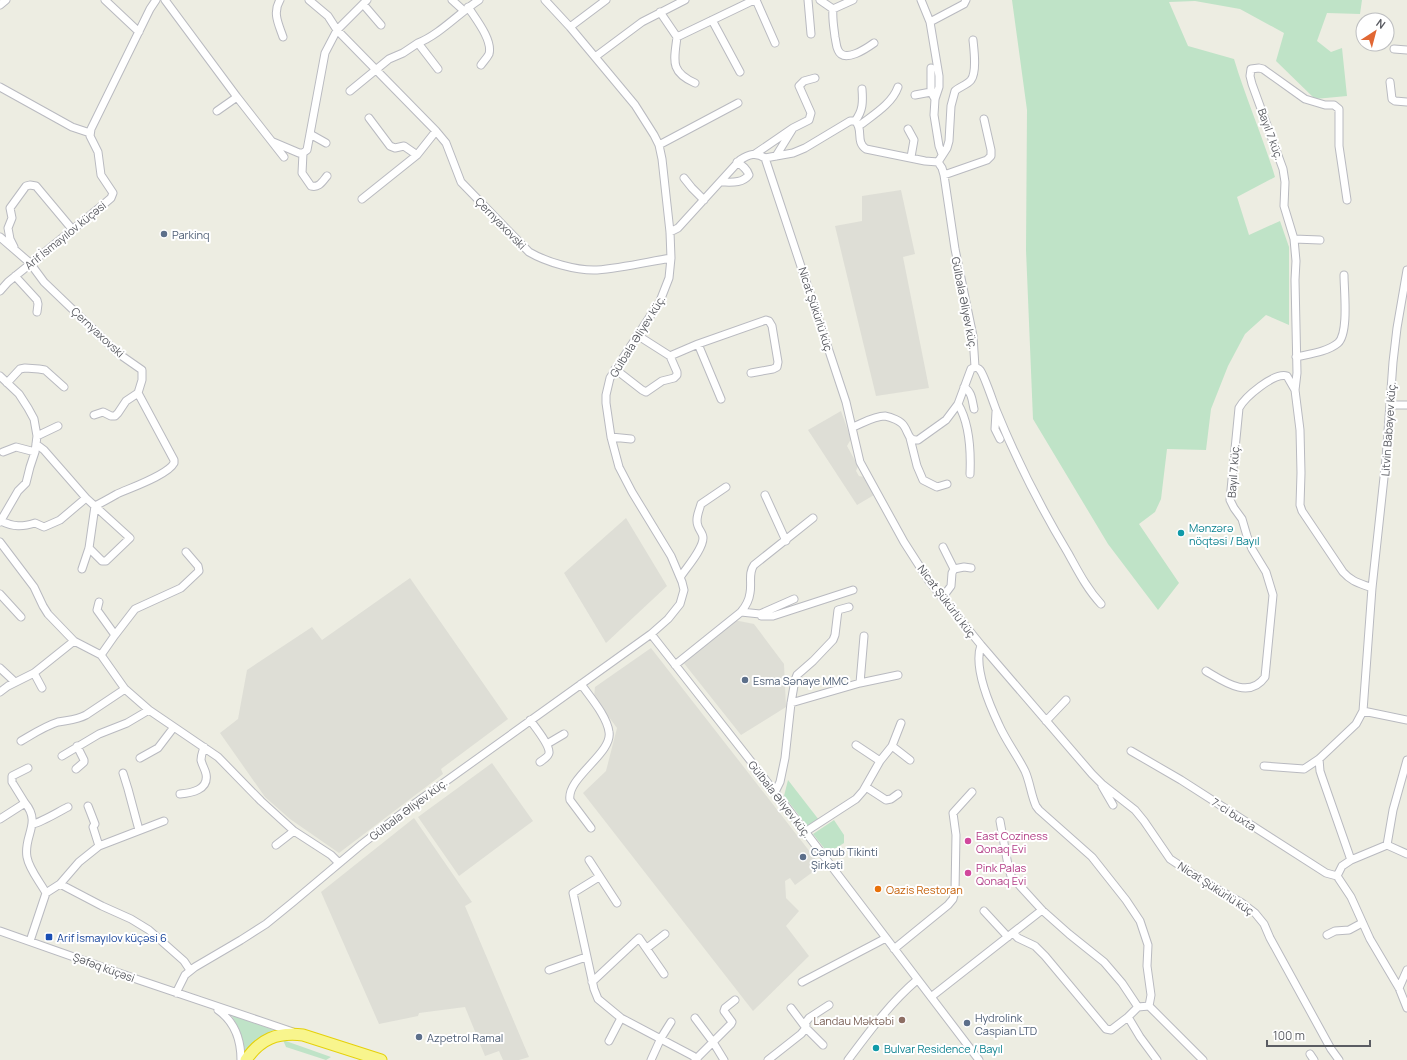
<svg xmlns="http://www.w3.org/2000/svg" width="1407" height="1060" font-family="Manrope,sans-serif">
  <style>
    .industrial { fill: #deded6 }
    .green { fill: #bfe3c7 }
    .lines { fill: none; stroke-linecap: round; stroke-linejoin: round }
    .minor-casing { stroke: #b9bac0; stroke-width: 9 }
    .highway-casing { stroke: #e5d109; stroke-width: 13 }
    .minor { stroke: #fff; stroke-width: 7 }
    .highway { stroke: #f8f58d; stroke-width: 11 }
    .service-dot { fill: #5c6f8a; stroke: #fff; stroke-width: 1.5 }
    .culture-dot { fill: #0f9aa8; stroke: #fff; stroke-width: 1.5 }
    .hotel-dot { fill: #d1479c; stroke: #fff; stroke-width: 1.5 }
    .food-dot { fill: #e8710a; stroke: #fff; stroke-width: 1.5 }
    .transit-dot { fill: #1a4fb4; stroke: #fff; stroke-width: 1.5 }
    .education-dot { fill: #8d6e63; stroke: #fff; stroke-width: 1.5 }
    .labels { text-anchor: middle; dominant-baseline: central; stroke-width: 4; stroke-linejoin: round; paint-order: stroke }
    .street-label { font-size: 11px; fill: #5a5c62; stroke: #fff }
    .service-label { font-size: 11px; fill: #4e5e75; stroke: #fff; text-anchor: start }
    .culture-label { font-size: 11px; fill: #0d838f; stroke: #fff; text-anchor: start }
    .hotel-label { font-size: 11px; fill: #b23c85; stroke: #fff; text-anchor: start }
    .food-label { font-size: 11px; fill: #c56008; stroke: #fff; text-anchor: start }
    .transit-label { font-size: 11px; fill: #164399; stroke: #fff; text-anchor: start }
    .education-label { font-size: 11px; fill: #785e54; stroke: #fff; text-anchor: end }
  </style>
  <rect width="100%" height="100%" fill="#edede2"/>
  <path class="industrial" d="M901,190L915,254L903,257L929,388L876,396L835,226L862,221V196Z
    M841,411L851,439L847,446L858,466L856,471L859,476L864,477L874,495L857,505L808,430Z
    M626,518L667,586L606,643L564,573Z
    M410,578L508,719L441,769L443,774L339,853L290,819L265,797L220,733L238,719L247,670L312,627L322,640Z
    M734,620L754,624L784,664L786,707L741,735L683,662Z
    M651,648L821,866L795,885L790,878L785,881L786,898L799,911L786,926L809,956L753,1011L583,793L606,771L617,728L594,697L595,687Z
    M492,763L533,821L459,876L418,817Z
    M414,818L472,902L465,906L529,1057L519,1060H503L499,1051L485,1056L465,1007L419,1013L418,1016L379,1024L321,892Z"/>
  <path class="green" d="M1012,0H1362L1360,14L1327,13L1317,41L1331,52L1342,48L1347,96L1315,99L1276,61L1284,33L1240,9L1195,1L1169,2L1188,46L1234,59C1246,99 1263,137 1275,177L1237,197L1249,235L1280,221L1289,247V325L1266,315L1245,334L1228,366L1211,409L1206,450L1167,449L1161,499L1155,512L1139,524L1179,583L1158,610L1108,544L1033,419L1026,250L1027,110Z
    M788,780L819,820L808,827L784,796Z
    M834,820L844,835V843L828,853L813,834Z
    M231,1015L274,1030C262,1035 253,1041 245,1052C243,1037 239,1027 231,1015Z
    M283,1040L331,1057L326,1060L286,1047Z"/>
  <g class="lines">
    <g class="minor-casing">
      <path id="minor" d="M105,0L139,32
        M165,0L237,97L284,157
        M280,0C272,13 279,25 283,37
        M309,0L328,16L337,30L436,131L446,143L461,182L529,252C546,262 577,271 597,270C622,268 647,262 671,258
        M452,0L463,10
        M756,0L775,43
        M808,0L811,34
        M820,0L833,9C832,19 834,28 835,37C836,41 836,46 838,50C844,64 867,48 874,43
        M921,0L930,22L939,76V87L935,99L934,115L939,146L942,154
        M363,4L381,25
        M0,5L6,0
        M468,7C475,18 493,40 489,54C487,58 483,62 481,65
        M833,9L853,0
        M660,12L677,37C674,61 670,72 695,83
        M712,20L740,72
        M930,22L964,4L966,0
        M570,27L606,0
        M677,37L754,0
        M418,43C439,35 459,13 479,0
        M1394,49L1407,50
        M595,57L642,22L685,0
        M931,68V92L935,99
        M1390,82L1392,99L1395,101L1407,102
        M0,87L72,127L90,133
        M350,91L389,59L403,53L418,43L438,69
        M915,95L931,92
        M217,111L237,97
        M369,118L390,146L395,148L404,146L417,155
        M855,121C863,111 863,102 862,89
        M859,126C873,115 892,104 898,87
        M908,129L914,140L911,157
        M310,134L326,143
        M273,142L299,153H303L307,150L325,53L337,30L367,0
        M659,145L738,103
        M303,153L302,173L311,186C319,188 322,182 327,176
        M755,154L793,128L809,120L811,113L799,86L804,81L815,78
        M776,156L792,130
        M765,158L793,153L805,148L850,121H855C864,129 855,142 866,149L925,161L938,162L947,148L949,141L951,106L955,91C959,87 967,85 971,80C977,72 974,50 973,40
        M944,175L987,160L991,156V150L984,119
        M684,178L692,188L704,200
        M721,182C730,182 742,184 749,175C747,169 743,166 737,162
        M362,199L417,155L436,131
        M1347,200L1339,146V109L1334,105H1325L1305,99L1263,69L1259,68L1251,69L1250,76L1252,84L1283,169L1285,182L1284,206L1294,239L1296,261L1295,280L1297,373L1295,390L1300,430L1301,473L1300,505L1302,511L1343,572C1352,582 1359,583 1372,588
        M670,232L678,228L740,160C749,154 756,152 765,158L846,402L860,462L866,473L904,542L929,581L981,645L1092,774L1102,784L1135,810L1144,821L1170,859L1208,884L1242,903L1255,913L1264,924L1270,938L1331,1049L1339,1060
        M0,237L30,263L44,282L119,354L142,370V380L138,393L126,401L118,413L115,416H111L103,412L94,415
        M1294,239L1320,240
        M14,247L10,239L8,228L12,218L10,208L26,186L30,185L36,186L72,229
        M15,276L37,300L38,304L37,312
        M0,291L8,282L104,204L111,198L113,193L101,175L98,152L90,136L91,129L150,9L156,0
        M637,335L670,356L698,344L766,320L769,321L772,326L778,362L777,367L773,369L751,373
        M698,344L721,399
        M1296,357C1309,354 1327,352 1338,343C1349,333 1344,290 1344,275
        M975,367C977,368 979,368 980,370C984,374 994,405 997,412C1017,461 1041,508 1068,553C1078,571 1087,589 1101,604
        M615,369L642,390L646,392L662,381L674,378L677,375V372L670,356
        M0,376L19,394L28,408L34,419L37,436L35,452L30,467L26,483L18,491L0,522
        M7,383L20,369L25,368L39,369L45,370L64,387
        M964,387C972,392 972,400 974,409
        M958,404C970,424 971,451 970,474
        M1390,405H1407
        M996,412L995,429L1000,439
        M853,427C863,423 874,416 885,416C891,417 901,421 904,426C909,433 908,441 918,440L946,420L958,404L971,369L975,367L973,336L955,249L944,175L942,168L938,162
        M37,436L58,426
        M611,437L631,439
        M910,438L917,466L923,480L937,487L947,484
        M36,444L44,450L86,498L130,538L106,561H102L89,548
        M3,452L16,447L35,452
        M765,495L786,541
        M1,521C14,527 22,527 35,523L44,527L60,520L86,498
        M0,542L34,587L43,606L48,614L74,641L101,655L125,689L149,710L218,757L261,801L294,831L331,855L339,863
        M943,547L954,569
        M82,569L89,548L95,506C103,502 110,498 117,494C130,488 168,475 174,463V460L138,393
        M681,576C687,567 703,549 703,538C703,533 699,530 698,526C695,519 699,511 701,504L726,487
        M0,594L21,617
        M942,598L951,586L952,573L954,569L964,567L971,568
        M99,602L97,610L115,635
        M741,612L760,614L794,599
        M760,614L761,616H773L853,590
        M651,634L775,792L979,1060
        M981,645C973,667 989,704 999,725C1006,741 1017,755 1025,771C1030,782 1031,795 1036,806L1039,810L1092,857L1126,900L1140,921L1148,945L1147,966L1151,995L1149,1006L1203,1060
        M101,655L115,635L135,609L181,588L199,571L198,566L186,552
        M675,665L741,612C746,606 749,601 750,593C752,583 748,573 754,565L813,518
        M0,668L15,682
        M1206,671C1223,681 1249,700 1265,677L1273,595L1266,572L1252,549L1247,536L1242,519L1234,508L1230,500L1239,408C1245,397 1274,372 1287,376L1295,390
        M34,673L42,688
        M860,683L864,636
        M581,684C590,697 607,716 609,732C613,753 566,778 570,800L591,828
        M0,692L8,686L34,673L74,641
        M791,703L860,683L898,675
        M1363,711L1407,720
        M530,720C535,727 550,745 549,753C549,756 543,760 540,762
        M1046,721L1066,700
        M21,741C33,734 45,726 58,722C68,720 77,720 86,715L125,689
        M547,744L564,734
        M856,745L880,761
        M892,746L910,760
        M1131,751L1181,780L1326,873L1337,876
        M62,756L99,734L127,723L149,710
        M140,758L158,748L174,727
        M1319,759L1320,771L1322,777L1351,860L1342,866L1337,876L1351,897L1370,939L1399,988L1407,1008
        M1264,766L1304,769L1319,759L1356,724L1363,711L1372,588L1386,459L1393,362L1397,328L1407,270
        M76,769L84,762V760L77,746
        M123,773L128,789L139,830
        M1102,786L1113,805
        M866,787L886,800L891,799L898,794
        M775,792L780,782L785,758L791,703L795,680L797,675L813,661L833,640L835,635L838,610L849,607
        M180,794C191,793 209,790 206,774C205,769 202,765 201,760C201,755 203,751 204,747
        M25,803L12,782V776L28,768
        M88,806L95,824L93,827L99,846
        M0,819L25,803C42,823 23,836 27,857C29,869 40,882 46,893L30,941
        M1000,821L1008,865L1011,876L1042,910L1069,934L1104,962L1122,983L1138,1007L1149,1006
        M33,824C42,822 58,812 68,807
        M805,832L856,799L863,791L880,761L892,746L901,723
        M276,845L294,831
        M1387,845L1393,810L1407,760
        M1387,845L1407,854
        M589,860L617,903
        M1351,860L1387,845
        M599,877L573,893L594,989L598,999L621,1018L693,1056L697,1060
        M60,884L102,906L131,919L149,930L184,961L190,970
        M46,893L60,884L79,862L99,846L164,821
        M984,911L1008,937
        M0,931L139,980L293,1032
        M1013,933L1018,938L1035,946L1045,956L1106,1029L1111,1030L1128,1017
        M1327,935L1335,931L1349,930L1362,923
        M647,948L665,934
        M894,949L948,905L953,899L955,891L956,835L953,813L972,792
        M549,970L586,957
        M592,982L639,938L664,974
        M802,982L886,938
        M1399,988L1407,970
        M176,993L185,975L195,967L241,940L266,924L293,902L362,844L410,807L651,634L668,619L680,604L684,590L682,582L671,556L632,492L619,467L611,437L606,403V395L610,378L660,301L669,278L671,258L670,232L662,159L659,145L654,135L635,105L570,27L545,0
        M931,997L1042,910
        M1138,1007L1128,1017L1140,1037L1157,1060
        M791,1008L806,1028L823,1045
        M218,1010C235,1022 241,1040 241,1060
        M695,1018L713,1042L724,1060
        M609,1041L621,1018
        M1310,1054L1314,1060
        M697,1058L731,1024L732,1022L724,1011L725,1008L735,1000
        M651,1060L661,1038L671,1022
        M768,1060L801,1034L806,1028V1022L809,1018L829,1005
        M848,1060C869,1032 890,1003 917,980"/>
    </g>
    <g class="highway-casing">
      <path id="highway" d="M246,1060C260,1039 277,1032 303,1035L381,1060"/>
    </g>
    <use href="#minor" class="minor"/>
    <use href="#highway" class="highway"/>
  </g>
  <g class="service-dot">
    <circle cx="164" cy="234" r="4"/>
    <circle cx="745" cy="680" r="4"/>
    <circle cx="803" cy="857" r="4"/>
    <circle cx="967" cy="1023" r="4"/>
    <circle cx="419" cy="1037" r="4"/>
  </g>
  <g class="culture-dot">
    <circle cx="1181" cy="533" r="4"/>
    <circle cx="876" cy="1048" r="4"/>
  </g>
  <g class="hotel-dot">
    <circle cx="968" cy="841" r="4"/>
    <circle cx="968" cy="873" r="4"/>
  </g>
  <circle class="food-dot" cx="878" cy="889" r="4"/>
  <rect class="transit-dot" x="45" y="933" width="8" height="8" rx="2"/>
  <circle class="education-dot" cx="902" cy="1020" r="4"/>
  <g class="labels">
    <g class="street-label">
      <text transform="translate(1271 134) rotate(70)">Bayıl 7 küç.</text>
      <text transform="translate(501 223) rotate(46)">Çernyaxovski</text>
      <text transform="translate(65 235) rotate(-39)">Arif İsmayılov küçəsi</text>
      <text transform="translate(965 303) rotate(79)">Gülbala Əliyev küç.</text>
      <text transform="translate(816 309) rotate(72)">Nicat Şükürlü küç</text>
      <text transform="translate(98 332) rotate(43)">Çernyaxovski</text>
      <text transform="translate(637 336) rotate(-58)">Gülbala Əliyev küç.</text>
      <text transform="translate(1388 429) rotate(-86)">Litvin Babayev küç.</text>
      <text transform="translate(1233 471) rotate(-86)">Bayıl 7 küç.</text>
      <text transform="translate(947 601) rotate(53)">Nicat Şükürlü küç</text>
      <text transform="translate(780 799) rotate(52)">Gülbala Əliyev küç.</text>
      <text transform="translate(408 809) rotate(-37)">Gülbala Əliyev küç.</text>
      <text transform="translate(1234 814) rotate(33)">7-ci buxta</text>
      <text transform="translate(1216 888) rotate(33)">Nicat Şükürlü küç</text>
      <text transform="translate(104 967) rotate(20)">Şəfəq küçəsi</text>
    </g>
    <g class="service-label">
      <text x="172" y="234">Parkinq</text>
      <text x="753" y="680">Esma Sənaye MMC</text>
      <text x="811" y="851">Cənub Tikinti<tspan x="811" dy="13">Şirkəti</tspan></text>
      <text x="975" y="1017">Hydrolink<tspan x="975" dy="13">Caspian LTD</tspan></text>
      <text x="427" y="1037">Azpetrol Ramal</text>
    </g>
    <g class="culture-label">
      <text x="1189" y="527">Mənzərə<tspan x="1189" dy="13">nöqtəsi / Bayıl</tspan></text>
      <text x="884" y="1048">Bulvar Residence / Bayıl</text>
    </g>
    <g class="hotel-label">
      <text x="976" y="835">East Coziness<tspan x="976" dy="13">Qonaq Evi</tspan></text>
      <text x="976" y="867">Pink Palas<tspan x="976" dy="13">Qonaq Evi</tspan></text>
    </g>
    <g class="food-label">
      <text x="886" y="889">Oazis Restoran</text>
    </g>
    <g class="transit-label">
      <text x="57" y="937">Arif İsmayılov küçəsi 6</text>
    </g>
    <g class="education-label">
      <text x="894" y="1020">Landau Məktəbi</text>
    </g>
  </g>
  <g transform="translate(1375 32) rotate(36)"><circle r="19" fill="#ffffff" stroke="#bdbec0"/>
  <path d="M0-3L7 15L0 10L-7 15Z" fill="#e16733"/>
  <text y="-6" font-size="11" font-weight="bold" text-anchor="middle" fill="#5a5c62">N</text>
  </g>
  <path d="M1267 1040v6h103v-6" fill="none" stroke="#5a5c62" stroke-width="2"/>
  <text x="1273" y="1040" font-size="12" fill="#5a5c62" stroke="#ffffff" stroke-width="3" paint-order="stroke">100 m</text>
</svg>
